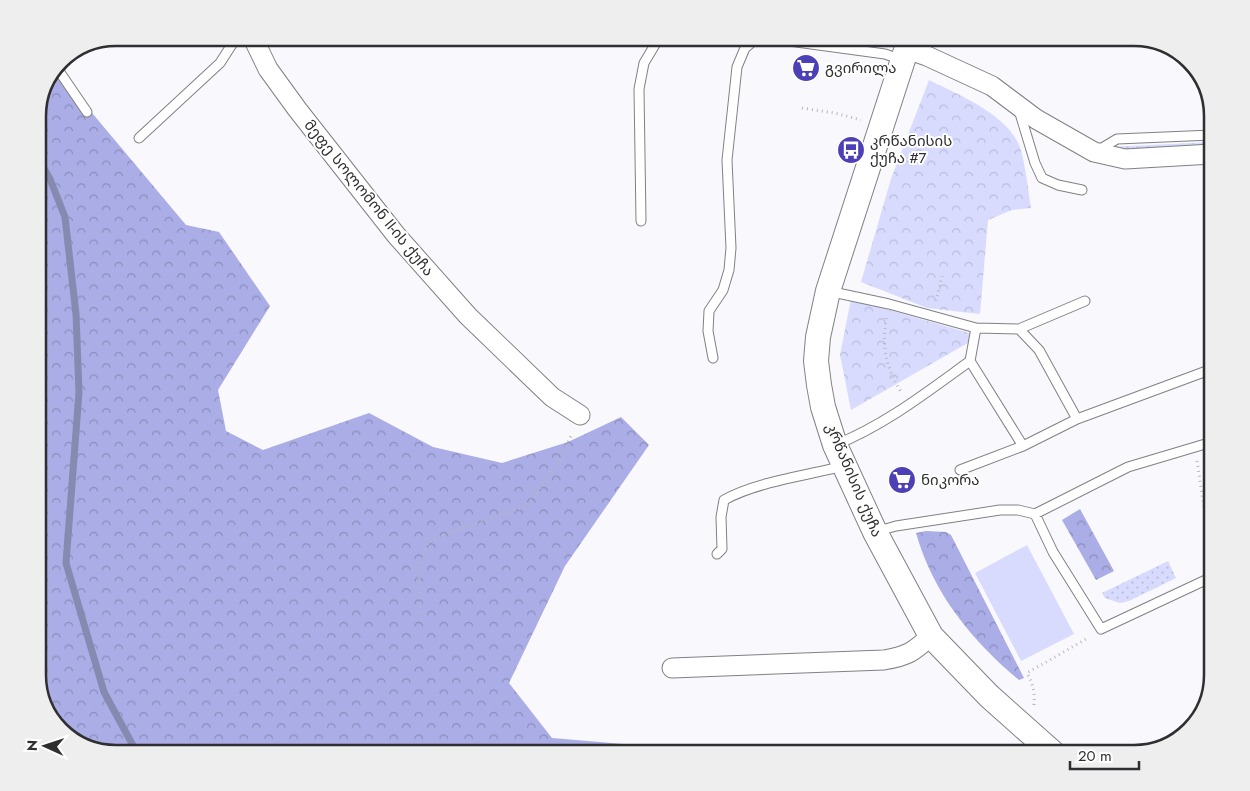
<svg xmlns="http://www.w3.org/2000/svg" width="1250" height="791" font-family="Jost,'Noto Sans Georgian',sans-serif">
  <style>
    .grass { fill: url(#grass-dots) }
    .forest { fill: url(#forest-crowns) }
    .park { fill: url(#park-crowns) }
    .garden { fill: #d8dbfe }
    .lines { fill: none; stroke-linecap: round; stroke-linejoin: round }
    .stream { stroke: #8689b0; stroke-width: 7 }
    .service-casing { stroke: #808185; stroke-width: 11 }
    .minor-casing { stroke: #808185; stroke-width: 21 }
    .tertiary-casing { stroke: #808185; stroke-width: 26 }
    .path { stroke: #b9b9bd; stroke-width: 3; stroke-dasharray: 1 4; stroke-linecap: butt }
    .service { stroke: #fff; stroke-width: 9 }
    .minor { stroke: #fff; stroke-width: 19 }
    .tertiary { stroke: #fff; stroke-width: 24 }
    .labels { text-anchor: middle; dominant-baseline: central; stroke-width: 4; stroke-linejoin: round; paint-order: stroke }
    .poi-label { font-size: 15px; fill: #2f2f31; stroke: #fff; text-anchor: start }
    .street-label { font-size: 15px; fill: #2f2f31; stroke: #fff }
    .rim { fill: none; stroke: #2f2f31; stroke-width: 2.5 }
  </style>
  <defs>
    <pattern id="grass-dots" width="8" height="8" patternUnits="userSpaceOnUse" patternTransform="scale(1.25)"><rect width="8" height="8" fill="#d8dbfe"/><path d="M2 2h.1M6 6h.1" fill="none" stroke="#babcda" stroke-width="1.8" stroke-linecap="round"/></pattern>
    <pattern id="forest-crowns" width="20" height="18" patternUnits="userSpaceOnUse" patternTransform="scale(1.25)"><rect width="20" height="18" fill="#aaade6"/><path d="M2 6a3 3 0 1 1 6 0M12 15a3 3 0 1 1 6 0" fill="none" stroke="#8b8dbb"/></pattern>
    <pattern id="park-crowns" width="20" height="18" patternUnits="userSpaceOnUse" patternTransform="scale(1.25)"><rect width="20" height="18" fill="#d8dbfe"/><path d="M2 6a3 3 0 1 1 6 0M12 15a3 3 0 1 1 6 0" fill="none" stroke="#babcda"/></pattern>
  </defs>
  <rect width="100%" height="100%" fill="#f8f8fd"/>
  <path class="grass" d="M1212,142V149L1125,151L1109,147Z
    M1168,561L1176,578L1129,601L1119,603L1105,598L1102,593Z"/>
  <path class="forest" d="M56,70L186,225L219,232L270,306L218,390L226,431L263,450L369,413L433,447L502,463L568,442L621,417L649,445L565,566L509,683L552,738L647,746L646,753H116L73,740L48,714L38,680V111Z
    M1080,509L1114,571L1096,580L1062,520Z
    M926,531L946,532L951,535L1024,678L1019,680C972,641 933,593 916,533Z"/>
  <path class="park" d="M929,80C959,95 1012,116 1021,151C1026,169 1028,189 1031,208L1012,210L988,220L980,314L927,308L861,282L891,179Z
    M851,299L980,336L851,410L840,355Z"/>
  <path class="garden" d="M1027,545L1074,634L1021,661L975,573Z"/>
  <g class="lines">
    <path class="stream" d="M38,158L50,179L65,217L76,314L79,392L66,563L104,692L137,753"/>
    <g class="service-casing">
      <path id="service" d="M767,38L885,54L902,60
        M57,68L87,112
        M1019,110L1035,163L1042,178L1058,185L1082,190
        M139,138L220,63L236,38
        M1097,151L1117,139L1212,135
        M641,221L639,89L644,63L659,38
        M828,291L889,304L976,328L1019,329L1039,350L1077,419L1212,369
        M1019,329L1085,301
        M713,358L708,331L709,311L723,290L729,270L731,248L727,160L737,67L745,48L757,38
        M970,361L1023,446
        M835,445C885,425 927,392 970,361L976,328
        M960,470L1023,446L1077,419
        M1035,514L1128,467L1212,442
        M875,532L896,526L1000,510H1018L1035,514L1053,552L1101,629L1212,577
        M717,554L722,549L721,517L724,500C756,482 808,475 844,466
        M1207,580L1212,591"/>
    </g>
    <g class="minor-casing">
      <path id="minor" d="M253,38L268,69L297,109L396,235L468,316L552,397L580,415
        M907,49L927,56L992,86L1036,119L1094,152L1125,159L1212,154
        M672,668L884,660C908,656 913,652 931,636"/>
    </g>
    <g class="tertiary-casing">
      <path id="tertiary" d="M910,38L828,291L818,337L816,361L819,385L823,407L835,445L875,532L931,636L989,696L1053,753"/>
    </g>
    <path class="path" d="M802,108L835,113L861,120
      M936,301L942,276
      M886,318C882,349 885,365 901,392
      M1197,461L1205,514L1212,528
      M421,613L419,569L429,540L527,506L557,465L572,434
      M1034,705C1035,693 1033,684 1027,673L1088,638"/>
    <use href="#service" class="service"/>
    <use href="#minor" class="minor"/>
    <use href="#tertiary" class="tertiary"/>
  </g>
  <defs>
    <g id="supermarket-disc" transform="scale(1.4375)"><circle r="9.5" fill="#4d40b7" stroke="#fff"/><path d="M-6-5.5h2.5l.6 2H6L4.5 2H-2.5L-4.4-4H-6ZM-1.5 3.2a1.3 1.3 0 1 0 .1 0ZM3 3.2a1.3 1.3 0 1 0 .1 0Z" fill="#fff"/></g>
    <g id="bus-disc" transform="scale(1.4375)"><circle r="9.5" fill="#4d40b7" stroke="#fff"/><path d="M-5-6H5V4H4V6H2V4H-2V6H-4V4H-5ZM-3.5-4V0h7V-4ZM-3.5 1.2v1.5H-2V1.2ZM2 1.2v1.5H3.5V1.2Z" fill="#fff"/></g>
  </defs>
  <g fill-rule="evenodd">
    <use href="#supermarket-disc" x="806" y="68"/>
    <use href="#bus-disc" x="851" y="150"/>
    <use href="#supermarket-disc" x="902" y="480"/>
  </g>
  <g class="labels">
    <g class="poi-label">
      <text x="825" y="68">გვირილა</text>
      <text x="870" y="141">კრწანისის<tspan x="870" dy="17">ქუჩა #7</tspan></text>
      <text x="921" y="480">ნიკორა</text>
    </g>
    <g class="street-label">
      <text transform="translate(369 198) rotate(51)">მეფე სოლომონ II-ის ქუჩა</text>
      <text transform="translate(854 480) rotate(67)">კრწანისის ქუჩა</text>
    </g>
  </g>
  <path d="M0 0H1250V791H0ZM116 46H1134A70 70 0 0 1 1204 116V675A70 70 0 0 1 1134 745H116A70 70 0 0 1 46 675V116A70 70 0 0 1 116 46Z" fill="#eeeeef" fill-rule="evenodd"/>
  <path class="rim" d="M116 46H1134A70 70 0 0 1 1204 116V675A70 70 0 0 1 1134 745H116A70 70 0 0 1 46 675V116A70 70 0 0 1 116 46Z"/>
  <g transform="translate(45 746) rotate(273)" stroke="#ffffff" stroke-width="4" paint-order="stroke">
  <path d="M0-4L9 19L0 12L-9 19Z" fill="#2f2f31"/>
  <text y="-8" font-size="14" font-weight="bold" text-anchor="middle" fill="#2f2f31">N</text>
  </g>
  <path d="M1070 761v8h69v-8" fill="none" stroke="#2f2f31" stroke-width="2.5"/>
  <text x="1078" y="761" font-size="15" fill="#2f2f31" stroke="#ffffff" stroke-width="4" paint-order="stroke">20 m</text>
</svg>
